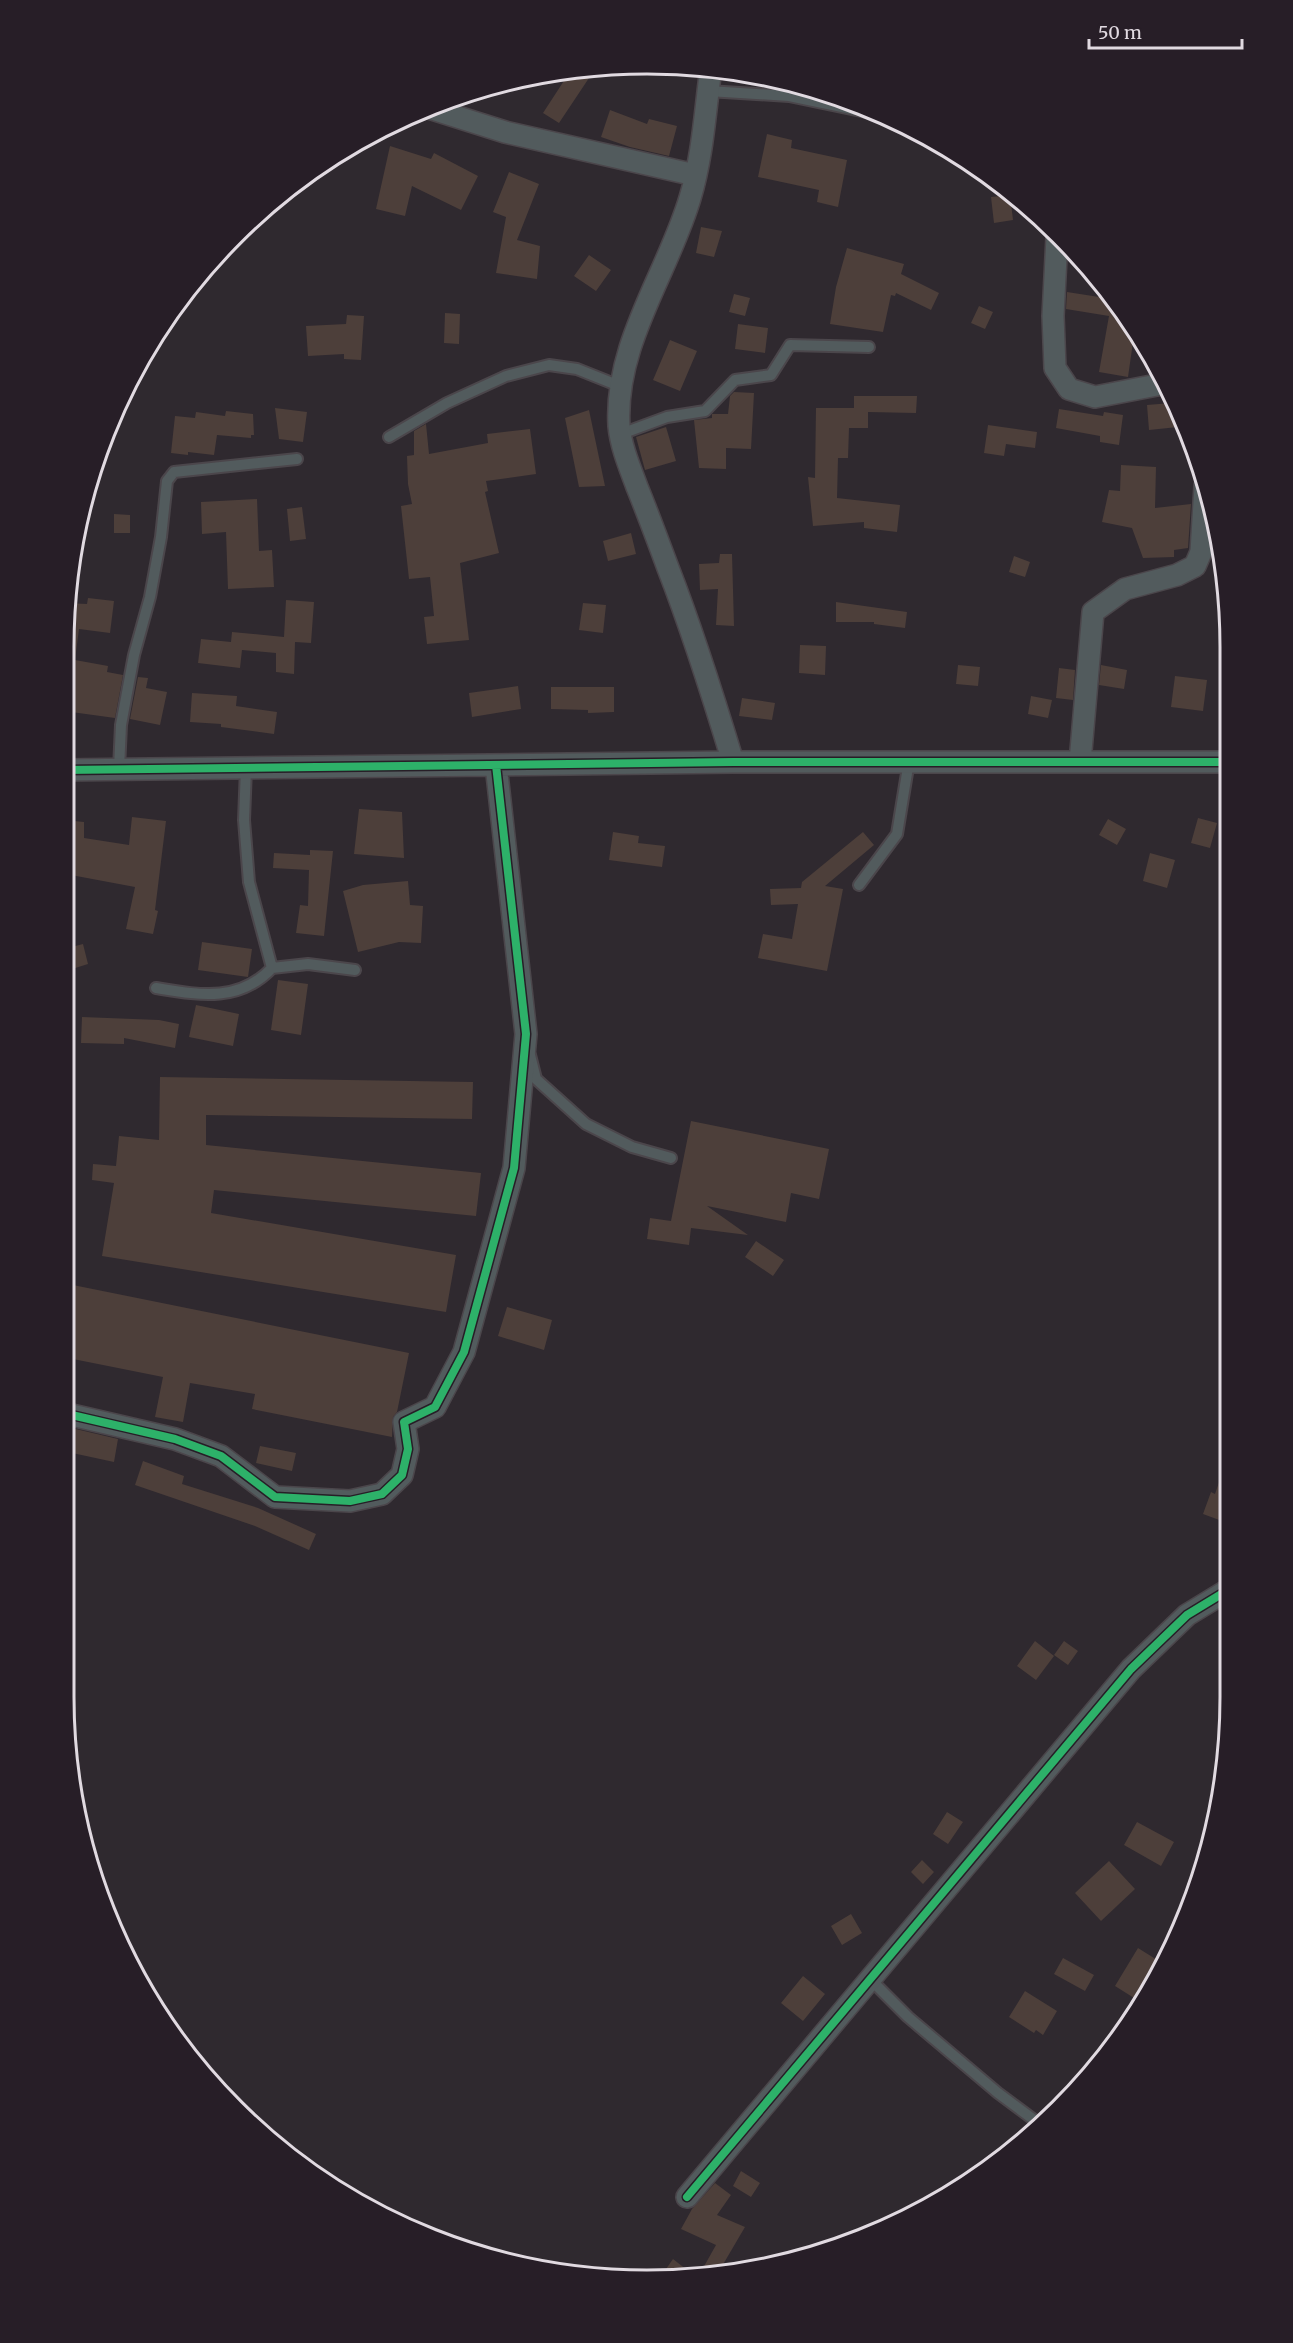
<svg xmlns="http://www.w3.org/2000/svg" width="1293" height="2343" font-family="Merriweather,serif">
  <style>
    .building { fill: #4d3f3a }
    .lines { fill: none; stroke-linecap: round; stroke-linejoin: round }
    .lane-casing { stroke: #4b464b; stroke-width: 14 }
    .street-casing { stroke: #4b464b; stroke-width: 24 }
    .lane { stroke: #525b5d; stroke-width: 10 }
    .street { stroke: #525b5d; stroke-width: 21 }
    .cycleway-casing { stroke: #271e27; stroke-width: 11 }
    .cycleway { stroke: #2db169; stroke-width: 8 }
    .rim { fill: none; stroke: #e1dae1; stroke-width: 3 }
  </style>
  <rect width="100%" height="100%" fill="#2f292f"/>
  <path class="building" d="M597,66L559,123L543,113L571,70Z
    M610,110L647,124L649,119L677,126L669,156L630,147L601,137Z
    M767,134L792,140L791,148L847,160L838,207L817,202L819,190L758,177Z
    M390,146L431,159L434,153L478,176L461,210L412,186L405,216L376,209Z
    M509,172L539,184L517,240L540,246L537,279L496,273L506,217L493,212Z
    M1010,195L1013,220L994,223L991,197Z
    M701,227L722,231L714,257L696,253Z
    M847,248L904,264L901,274L939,293L931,310L896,293L895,296L891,295L883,332L830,324L836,287Z
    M589,255L611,270L596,291L574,276Z
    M1067,292L1112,299L1131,322L1135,328L1128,377L1099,372L1109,316L1066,309Z
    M734,294L750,298L745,316L729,312Z
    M979,306L993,312L985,329L971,323Z
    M445,313L460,314L459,344L444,343Z
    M347,315L364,316L361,360L344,359V354L308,356L306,326L346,324Z
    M738,324L768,328L765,353L735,349Z
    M670,340L697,351L680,391L653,380Z
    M734,392L754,393L751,449L726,448V469L699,468L694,420L712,418V414H728L730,396Z
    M854,396H917L916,413L868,412V428H849L848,458H838L837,498L900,505L897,532L864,528V522L813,526L808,477L815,478L816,408H854Z
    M1171,403L1177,414L1178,427L1149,430L1147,405Z
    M275,408L307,412L303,442L279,439Z
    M1059,409L1103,416L1104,412L1123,415L1119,445L1100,442V436L1056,428Z
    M589,410L605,486L579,487L565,418Z
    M226,411L253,414L254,435H251V438L217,435L214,455L188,452V455L171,453L175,416L195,418L196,412L225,416Z
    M426,424L429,454L488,443L487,434L530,429L536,474L486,481L488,491L485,492L499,553L460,563L469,640L427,644L424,617L434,616L430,577L409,579L401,506L412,504L408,484L407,456L414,455V431Z
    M988,425L1037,432L1035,448L1006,444L1004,456L984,453Z
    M666,427L676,461L645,470L636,437Z
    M1121,465L1156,467L1155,508L1191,504L1188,548L1174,550V557L1143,558L1132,528L1102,522L1109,490L1120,491Z
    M257,499L259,551L272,550L274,587L228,589L226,532L202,534L201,502Z
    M302,507L306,539L290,541L287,509Z
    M114,514L130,515V533H114Z
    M631,533L636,554L608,561L603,541Z
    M720,554H732L734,626L716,625L718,589L700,590L699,564L719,563Z
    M1014,556L1030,562L1025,577L1009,572Z
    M88,598L114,601L110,633L79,629L75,660L108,666L107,672L123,675L115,718L64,711L65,603L87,604Z
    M286,600L314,602L311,643L295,642L294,674L276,672V653L242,650L240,668L198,663L201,639L231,642L232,632L284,637Z
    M836,602L907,612L905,628L874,624V622H836Z
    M583,603L606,605L603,633L579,630Z
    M800,645L826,646L825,675L799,673Z
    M958,665L980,667L978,686L956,684Z
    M1101,665L1127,670L1124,689L1099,685Z
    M1059,668L1075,670L1073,700L1056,698Z
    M1175,676L1207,680L1203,711L1171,707Z
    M138,677L148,678L146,688L167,692L160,725L130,719Z
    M518,686L521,709L472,717L469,693Z
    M551,687H614V712L588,713V710L551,709Z
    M192,693L237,696L236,706L277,712L274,734L221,727V724L190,722Z
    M1031,696L1052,700L1048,718L1028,714Z
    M742,698L775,703L772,720L739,716Z
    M359,809L402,812L404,858L354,854Z
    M132,817L166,821L155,910L158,911L153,934L126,929L135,887L71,875V849L64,848V820L84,822V838L129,845Z
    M1198,818L1217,823L1210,848L1191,843Z
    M1108,819L1126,829L1117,845L1099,835Z
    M613,832L639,836L638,843L665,846L662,867L609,860Z
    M863,832L874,845L825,886L843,889L827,971L758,958L763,934L792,939L798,904L771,905L770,889L801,888L802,882Z
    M310,850L333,851L324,936L296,933L300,905L308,906L309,870L273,868L274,853L310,855Z
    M1150,853L1175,860L1167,888L1143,881Z
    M408,881L410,905L423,906L421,943L399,942L358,952L343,891L363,885Z
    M202,942L252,949L248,977L198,970Z
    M83,944L88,964L69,970L64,949Z
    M278,980L308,984L301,1035L271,1030Z
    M196,1005L239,1014L233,1046L189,1037Z
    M82,1017L159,1020L179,1024L175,1048L124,1038V1044L81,1043Z
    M160,1077L473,1082L472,1119L206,1115V1145L481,1173L476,1216L214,1190L211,1213L456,1255L446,1312L102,1256L114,1183L92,1180L93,1164L116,1166L119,1136L159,1140Z
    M691,1121L829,1149L819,1199L791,1193L786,1222L707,1206L748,1235L691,1228L689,1245L647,1239L650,1218L671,1221Z
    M756,1241L784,1260L773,1276L745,1257Z
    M63,1283L409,1353L397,1412L393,1417L392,1437L252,1409L255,1394L190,1383L183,1422L155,1417L163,1377L63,1357Z
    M507,1307L552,1320L544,1350L498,1336Z
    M63,1426L118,1439L114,1462L63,1451Z
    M260,1446L296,1453L292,1471L256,1463Z
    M143,1461L184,1476L182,1484L258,1508L316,1534L309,1550L255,1526L135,1485Z
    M1226,1462L1228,1463V1504L1222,1521L1203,1514L1211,1492L1215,1494Z
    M1035,1641L1054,1656L1036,1680L1017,1666Z
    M1064,1641L1078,1651L1068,1665L1054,1655Z
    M947,1812L963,1822L948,1844L933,1834Z
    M1137,1822L1174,1842L1161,1866L1124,1845Z
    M922,1860L934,1872L923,1884L911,1872Z
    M1109,1861L1135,1889L1101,1921L1075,1893Z
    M851,1914L862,1933L842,1945L831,1926Z
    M1138,1948L1162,1963L1152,1988L1142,2003L1115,1986Z
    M1063,1958L1094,1975L1085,1991L1054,1974Z
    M803,1976L825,1994L803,2021L781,2003Z
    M1025,1991L1057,2011L1043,2035L1036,2030L1034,2033L1009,2017Z
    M741,2171L760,2183L751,2197L733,2186Z
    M715,2183L731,2195L717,2215L745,2227L718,2273L698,2277L716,2245L681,2229L692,2209Z
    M673,2259L696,2277L659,2279Z"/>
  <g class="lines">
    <g class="lane-casing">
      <path id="lane" d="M708,91L789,96L866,112L871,111
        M621,434L667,417L705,411L735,380L771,375L790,345L869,347
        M389,437L447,403L506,376L549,365L577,369L622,387
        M246,768L244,820L249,882L272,968L308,964L355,970
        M119,769L121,725L134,655L150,597L161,537L167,481L174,472L297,459
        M859,885L897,834L909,761
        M156,988C199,995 239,1003 272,968
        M530,1055L536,1079L586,1124L632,1147L671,1158
        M869,1978L908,2017L998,2093L1041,2125"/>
    </g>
    <g class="street-casing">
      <path id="street" d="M711,68C705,111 703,155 690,198C668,273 614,344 619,426C621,447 630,468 637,487C648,514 658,541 668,568C693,632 713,696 733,762
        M429,108L505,132L695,175
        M1057,237L1053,316L1055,368L1069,389L1095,397L1162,384
        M1080,762L1093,612L1125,589L1177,575L1195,566L1201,552L1205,486
        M64,770L733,762H1226
        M63,1413L175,1439L221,1456L275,1497L350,1501L382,1494L402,1475L408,1449L404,1422L435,1407L464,1352L514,1168L526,1034L496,765
        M687,2197L1131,1669L1187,1615L1228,1590"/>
    </g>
    <use href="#lane" class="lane"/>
    <use href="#street" class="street"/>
    <g class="cycleway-casing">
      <path id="cycleway" d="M64,770L733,762H1226
        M63,1413L175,1439L221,1456L275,1497L350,1501L382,1494L402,1475L408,1449L404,1422L435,1407L464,1352L514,1168L526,1034L496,765
        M687,2197L1131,1669L1187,1615L1228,1590"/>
    </g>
    <use href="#cycleway" class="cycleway"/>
  </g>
  <path d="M0 0H1293V2343H0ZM647 74H647A573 573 0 0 1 1220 647V1697A573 573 0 0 1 647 2270H647A573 573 0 0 1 74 1697V647A573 573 0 0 1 647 74Z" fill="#271e27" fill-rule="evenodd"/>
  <path class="rim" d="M647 74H647A573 573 0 0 1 1220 647V1697A573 573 0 0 1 647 2270H647A573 573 0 0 1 74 1697V647A573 573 0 0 1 647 74Z"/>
  <path d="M1089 39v9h153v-9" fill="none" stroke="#e1dae1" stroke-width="3"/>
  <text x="1098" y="39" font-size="18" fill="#e1dae1" stroke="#271e27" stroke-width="4.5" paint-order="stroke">50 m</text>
</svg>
